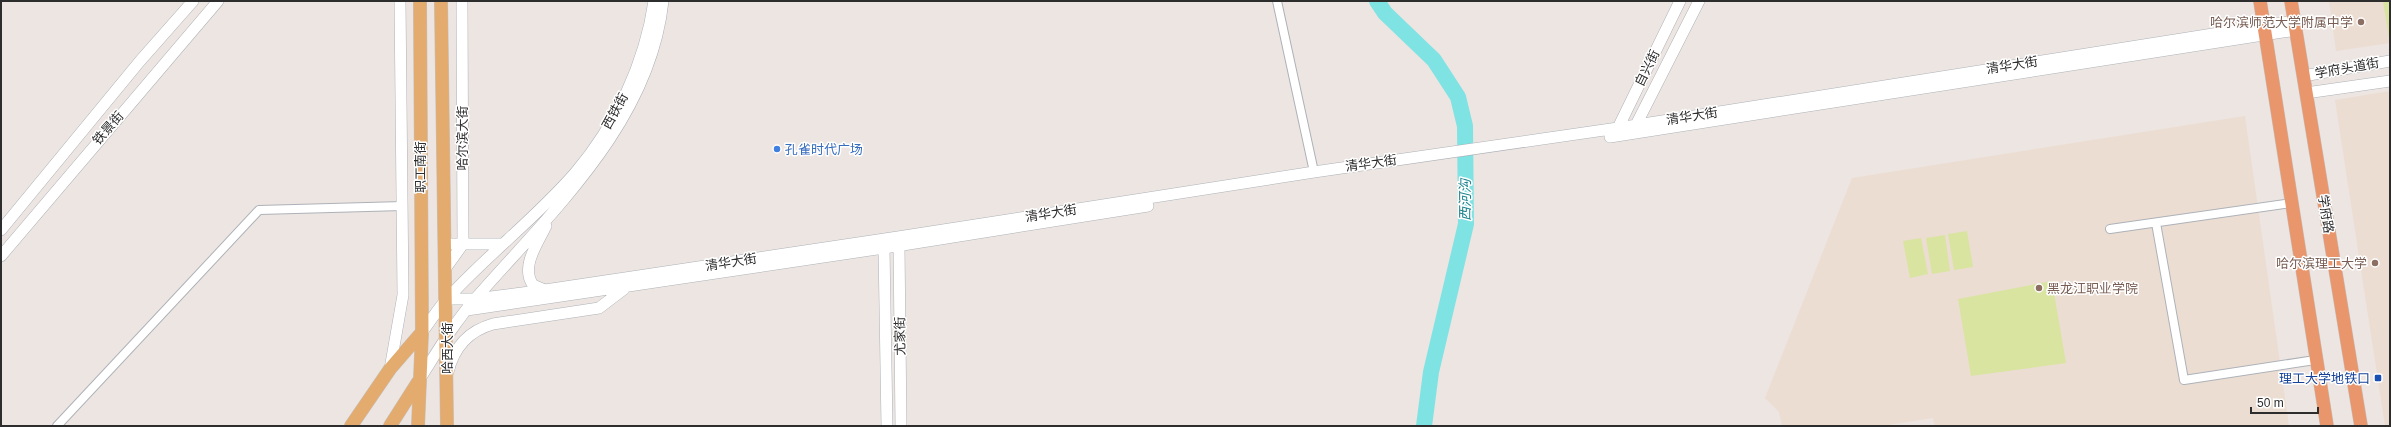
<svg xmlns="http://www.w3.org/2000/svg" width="2391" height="427" font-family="Helvetica,'Noto Sans SC',sans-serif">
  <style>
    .education { fill: #ecddd2 }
    .pitch { fill: #d8e4a0 }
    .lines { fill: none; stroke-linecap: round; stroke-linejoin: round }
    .river { stroke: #7fe3e4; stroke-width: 16 }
    .minor-casing { stroke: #adb2b8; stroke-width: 10 }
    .secondary-casing { stroke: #adb2b8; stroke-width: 12 }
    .primary-casing { stroke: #c4c4c4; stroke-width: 14 }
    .trunk-casing { stroke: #c4c4c4; stroke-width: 14 }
    .minor { stroke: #fff; stroke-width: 8 }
    .secondary { stroke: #fff; stroke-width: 11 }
    .primary { stroke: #e4ab6f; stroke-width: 13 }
    .trunk { stroke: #ea966c; stroke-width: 13 }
    .education-dot { fill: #8d6e63; stroke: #fff; stroke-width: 1.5 }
    .shop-dot { fill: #3f7fe0; stroke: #fff; stroke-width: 1.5 }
    .transit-dot { fill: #1a4fb4; stroke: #fff; stroke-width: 1.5 }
    .labels { text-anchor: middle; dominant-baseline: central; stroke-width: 3; stroke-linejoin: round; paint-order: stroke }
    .education-label { font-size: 13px; fill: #785e54; stroke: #fff; text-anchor: end }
    .street-label { font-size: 13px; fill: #2d2d2d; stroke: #fff }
    .shop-label { font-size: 13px; fill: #366cbe; stroke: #fff; text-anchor: start }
    .transit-label { font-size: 13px; fill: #164399; stroke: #fff; text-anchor: end }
    .water-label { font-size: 14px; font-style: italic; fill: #1a828c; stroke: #fff }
  </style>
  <rect width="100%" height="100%" fill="#ede5e1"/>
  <path class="education" d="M2329,1H2390V43L2336,51Z
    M2390,91V426H2385L2335,100Z
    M2245,116L2289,426H1935L1933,418L1882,426H1782L1779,412L1765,398L1852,178Z"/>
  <path class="pitch" d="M2383,1H2390V38H2389Z
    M1967,231L1973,267L1954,270L1948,234Z
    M1945,235L1950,271L1932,274L1926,238Z
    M1921,238L1928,274L1910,278L1903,241Z
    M2052,281L2066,363L1971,376L1958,299Z"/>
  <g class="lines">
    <path class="river" d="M1377,1L1385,13L1434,60L1458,97L1465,126L1466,224L1431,372L1424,426"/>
    <g class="minor-casing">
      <path id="minor" d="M1277,1L1314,172
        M2156,223L2184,380L2315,360
        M2110,229L2291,203
        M57,426L259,210L403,206"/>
    </g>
    <g class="secondary-casing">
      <path id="secondary" d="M2303,76L2390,61
        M2306,93L2390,81
        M1637,131L1636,125L1699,1
        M1619,134L1618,128L1680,1
        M1610,137L2296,30
        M1,230L140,61L193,1
        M445,244H502
        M899,246L901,426
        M884,248L887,426
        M1,256L218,1
        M445,269L463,244L462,1
        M545,290L533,285C520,267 538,243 546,226
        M447,299H475L545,290L898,237L1314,172L1618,128L2295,21
        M467,310L884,248L1148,206
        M422,332C431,321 438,308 448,298C488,254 536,218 575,173C616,125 645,63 654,1
        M390,369L403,295L400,1
        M448,372C454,347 468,331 493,324L599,308L624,289
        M419,380C437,352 454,323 476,298C552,211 650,123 663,1"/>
    </g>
    <g class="primary-casing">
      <path id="primary" d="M441,1L447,426
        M351,426L390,369L422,332
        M390,426L418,382
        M418,426L422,332L420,1"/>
    </g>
    <g class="trunk-casing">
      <path id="trunk" d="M2260,1L2327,426
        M2291,1L2361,426"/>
    </g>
    <use href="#minor" class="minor"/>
    <use href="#secondary" class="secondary"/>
    <use href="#primary" class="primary"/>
    <use href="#trunk" class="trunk"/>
  </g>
  <g class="education-dot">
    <circle cx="2361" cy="22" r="4"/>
    <circle cx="2375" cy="263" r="4"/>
    <circle cx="2039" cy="288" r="4"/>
  </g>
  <circle class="shop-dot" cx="777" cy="149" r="4"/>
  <rect class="transit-dot" x="2374" y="374" width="8" height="8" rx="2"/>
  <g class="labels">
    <g class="education-label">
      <text x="2353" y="22">哈尔滨师范大学附属中学</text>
      <text x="2367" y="263">哈尔滨理工大学</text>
      <text x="2047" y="288" text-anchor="start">黑龙江职业学院</text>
    </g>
    <g class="street-label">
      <text transform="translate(2012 65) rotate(-9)">清华大街</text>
      <text transform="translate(1647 68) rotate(-64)">自兴街</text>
      <text transform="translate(2347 68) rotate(-10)">学府头道街</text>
      <text transform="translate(615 111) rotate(-61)">西铁街</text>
      <text transform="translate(1692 116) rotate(-9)">清华大街</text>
      <text transform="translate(108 128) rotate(-49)">铁景街</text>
      <text transform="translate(462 138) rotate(-90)">哈尔滨大街</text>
      <text transform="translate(1371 163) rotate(-8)">清华大街</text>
      <text transform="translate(420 167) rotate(-90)">职工南街</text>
      <text transform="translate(1051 213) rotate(-9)">清华大街</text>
      <text transform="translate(2326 214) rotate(81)">学府路</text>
      <text transform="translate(731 262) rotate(-9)">清华大街</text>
      <text transform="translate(900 336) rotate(-91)">尤家街</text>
      <text transform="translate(447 348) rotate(-90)">哈西大街</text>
    </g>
    <g class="shop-label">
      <text x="785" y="149">孔雀时代广场</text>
    </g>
    <g class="transit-label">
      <text x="2370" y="378">理工大学地铁口</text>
    </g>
    <g class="water-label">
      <text transform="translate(1465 200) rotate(-90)">西河沟</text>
    </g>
  </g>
  <rect width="2391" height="427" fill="none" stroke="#2d2d2d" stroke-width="4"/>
  <path d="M2251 407v6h67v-6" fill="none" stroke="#2d2d2d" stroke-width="2"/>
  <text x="2257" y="407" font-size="12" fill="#2d2d2d" stroke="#ffffff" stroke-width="3" paint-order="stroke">50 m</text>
</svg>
